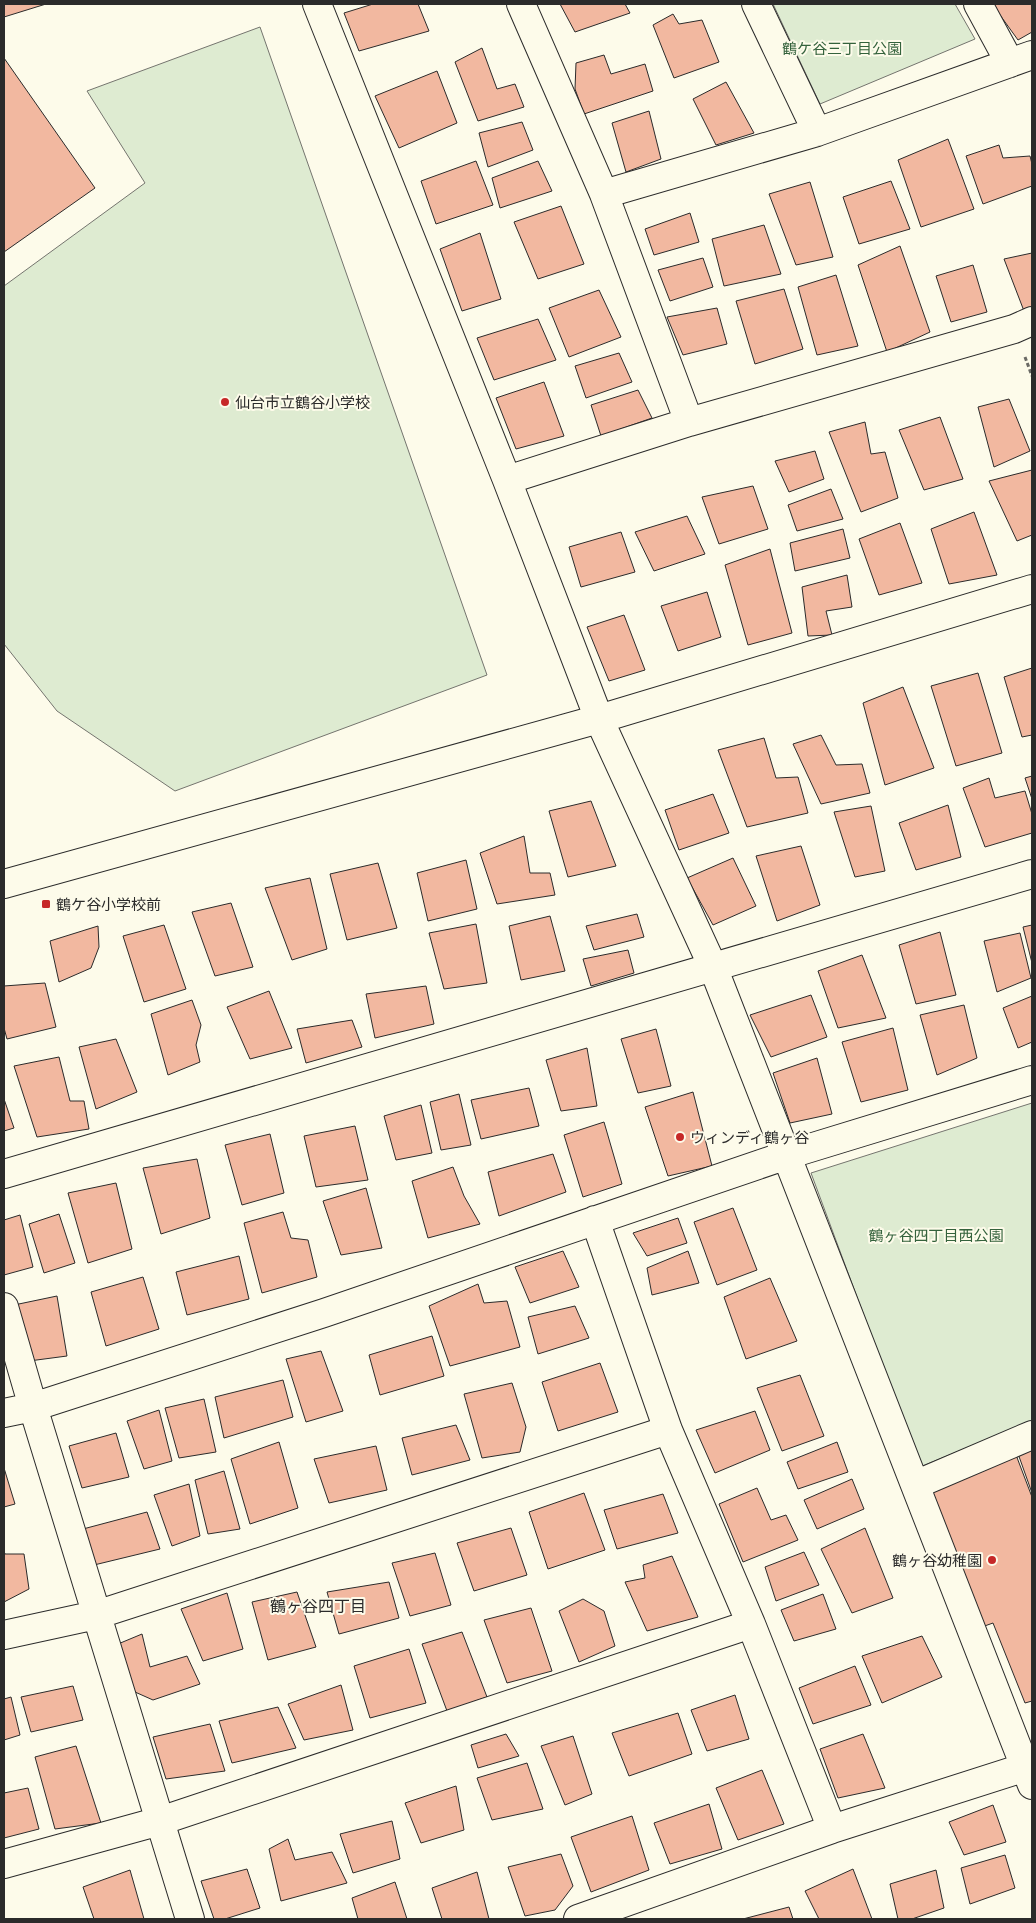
<svg xmlns="http://www.w3.org/2000/svg" width="1036" height="1923" font-family="Barlow,'Noto Sans JP',sans-serif">
  <style>
    .green { fill: #deebd1; stroke: #74746e }
    .building { fill: #f2b8a0; stroke: #2b2b2b }
    .lines { fill: none; stroke-linecap: round; stroke-linejoin: round }
    .minor-casing { stroke: #2b2b2b; stroke-width: 30 }
    .path { stroke: #6a6964; stroke-width: 3; stroke-dasharray: 4 2.5; stroke-linecap: butt }
    .minor { stroke: #fdfbea; stroke-width: 28 }
    .poi-dot { fill: #c62828; stroke: #fdfbea; stroke-width: 2 }
    .labels { text-anchor: middle; dominant-baseline: central; stroke-width: 4; stroke-linejoin: round; paint-order: stroke }
    .park-label { font-size: 15px; fill: #34623c; stroke: #fdfbea }
    .poi-label { font-size: 15px; fill: #2b2b2b; stroke: #fdfbea; text-anchor: start }
    .neighbourhood-label { font-size: 16px; fill: #2b2b2b; stroke: #fdfbea }
  </style>
  <rect width="100%" height="100%" fill="#fdfbea"/>
  <path class="green" d="M773,4H955L975,39L820,104Z
    M260,27L487,675L175,791L57,711L4,644V286L145,183L87,91Z
    M1032,1103V1421L920,1467L811,1173Z"/>
  <path class="building" d="M4,4H46L4,17Z
    M373,4H418L429,31L359,51L344,13Z
    M560,4H625L630,13L575,32Z
    M992,4H1032V32L1018,40Z
    M673,14L679,24L702,20L719,62L674,78L653,25Z
    M482,48L497,89L515,84L524,107L478,121L455,62Z
    M604,55L611,74L645,64L653,91L584,114L575,89L576,63Z
    M4,58L95,188L4,252Z
    M437,71L457,123L399,148L375,96Z
    M726,82L754,133L716,145L693,99Z
    M649,111L661,159L626,172L612,123Z
    M522,122L533,150L488,167L479,133Z
    M948,139L974,209L921,227L898,160Z
    M999,145L1003,158L1030,156L1032,164V186L983,204L966,156Z
    M476,161L493,205L436,224L421,181Z
    M538,161L552,191L500,208L492,178Z
    M891,181L910,229L859,244L843,197Z
    M810,182L833,257L796,265L769,194Z
    M561,206L584,264L538,279L514,222Z
    M690,213L699,242L654,255L645,229Z
    M764,225L781,274L724,286L712,239Z
    M480,233L501,299L462,311L440,249Z
    M900,246L930,332L887,352L858,265Z
    M1032,253V308L1024,311L1004,259Z
    M703,258L713,287L670,301L658,270Z
    M973,265L987,312L951,322L936,276Z
    M836,275L858,346L817,355L798,287Z
    M784,289L803,349L755,364L736,301Z
    M599,290L621,337L569,357L549,308Z
    M717,308L727,344L683,355L667,317Z
    M538,319L556,360L494,380L477,338Z
    M619,353L632,382L586,398L575,366Z
    M544,382L564,436L516,449L496,398Z
    M638,390L652,418L601,436L591,405Z
    M1009,399L1030,451L994,467L978,407Z
    M940,417L963,479L924,490L899,430Z
    M865,422L871,454L885,452L898,498L861,512L829,432Z
    M815,451L824,479L789,492L775,461Z
    M1032,470V535L1017,541L989,481Z
    M753,486L768,529L719,544L702,497Z
    M831,489L843,519L797,531L788,505Z
    M974,512L997,575L949,584L931,529Z
    M687,516L705,554L654,571L635,532Z
    M900,523L922,583L879,595L859,539Z
    M843,529L850,558L795,571L790,543Z
    M621,532L635,572L581,587L569,547Z
    M770,549L792,633L748,645L725,565Z
    M847,575L852,607L826,611L832,635L808,636L802,587Z
    M707,592L721,637L678,651L661,606Z
    M624,615L645,670L609,681L587,627Z
    M1032,668V735L1022,737L1004,677Z
    M978,673L1002,753L956,766L931,686Z
    M903,687L934,768L885,785L863,703Z
    M821,735L836,765L862,764L870,793L821,804L793,744Z
    M764,738L776,778L798,777L808,813L747,827L718,750Z
    M1032,776V799L1025,778Z
    M989,778L995,798L1025,791L1032,814V833L985,847L963,788Z
    M713,794L729,833L679,850L665,810Z
    M591,801L616,866L568,877L549,811Z
    M948,805L961,857L916,870L899,823Z
    M871,806L885,871L855,877L834,812Z
    M524,836L530,873H550L555,895L497,904L480,853Z
    M801,846L820,905L777,921L756,856Z
    M733,858L756,906L713,925L687,878Z
    M466,860L477,909L428,921L417,873Z
    M378,863L397,928L347,940L330,874Z
    M310,878L327,949L292,960L265,888Z
    M231,903L253,967L215,976L192,912Z
    M637,914L644,937L594,950L586,926Z
    M550,916L565,971L521,980L509,926Z
    M476,924L487,983L444,989L429,933Z
    M164,925L186,989L144,1002L123,936Z
    M1032,925V963L1023,927Z
    M98,926L99,947L91,968L59,982L50,941Z
    M940,932L956,995L916,1004L899,945Z
    M1020,933L1031,978L997,992L984,941Z
    M628,950L634,973L591,986L583,959Z
    M862,955L886,1018L838,1028L818,971Z
    M45,983L56,1027L7,1039L4,1028V986Z
    M426,986L434,1024L375,1038L366,994Z
    M269,991L292,1048L250,1059L227,1007Z
    M811,995L827,1037L771,1057L750,1015Z
    M1032,996V1042L1018,1048L1003,1008Z
    M192,1000L201,1025L196,1045L200,1062L168,1075L151,1014Z
    M964,1005L977,1058L937,1075L920,1015Z
    M352,1020L362,1047L306,1063L297,1029Z
    M893,1028L908,1090L861,1102L842,1042Z
    M656,1029L671,1086L638,1093L621,1039Z
    M116,1039L137,1092L96,1109L79,1047Z
    M587,1048L597,1106L561,1111L546,1060Z
    M59,1057L70,1101H84L89,1129L37,1137L14,1066Z
    M817,1058L832,1114L790,1123L773,1073Z
    M529,1088L539,1126L481,1139L471,1100Z
    M693,1092L712,1166L668,1176L645,1107Z
    M459,1094L471,1145L441,1150L430,1102Z
    M4,1099L14,1128L4,1131Z
    M421,1105L432,1153L396,1160L384,1116Z
    M604,1122L622,1184L583,1197L564,1135Z
    M355,1126L368,1180L316,1187L304,1136Z
    M270,1134L284,1193L242,1205L225,1145Z
    M553,1154L566,1192L499,1216L488,1172Z
    M197,1159L210,1218L161,1234L143,1168Z
    M453,1167L464,1196L480,1224L428,1238L412,1181Z
    M116,1183L132,1249L88,1263L68,1193Z
    M366,1188L382,1248L341,1255L323,1201Z
    M733,1208L757,1270L717,1285L694,1222Z
    M283,1212L291,1238L308,1240L317,1277L262,1293L244,1223Z
    M59,1214L75,1263L44,1273L29,1224Z
    M20,1215L33,1267L4,1275V1220Z
    M678,1218L687,1243L647,1256L633,1233Z
    M563,1251L579,1287L530,1303L515,1267Z
    M688,1251L699,1283L652,1295L647,1268Z
    M239,1256L249,1299L187,1315L176,1272Z
    M143,1277L159,1329L106,1346L91,1292Z
    M770,1278L797,1341L746,1359L724,1297Z
    M478,1284L484,1303L507,1301L520,1347L450,1366L429,1306Z
    M57,1296L67,1356L29,1361L14,1305Z
    M575,1306L589,1338L538,1354L528,1317Z
    M432,1336L444,1376L380,1395L369,1355Z
    M321,1351L343,1411L306,1422L286,1359Z
    M600,1363L618,1412L558,1431L542,1382Z
    M800,1375L824,1436L782,1451L757,1388Z
    M283,1380L293,1417L224,1438L215,1397Z
    M512,1383L526,1427L520,1452L482,1458L464,1394Z
    M204,1399L216,1452L179,1458L165,1408Z
    M159,1410L172,1461L144,1469L127,1421Z
    M755,1411L770,1450L715,1473L696,1430Z
    M456,1425L470,1460L412,1475L402,1438Z
    M116,1433L129,1477L82,1488L69,1446Z
    M279,1442L298,1508L250,1524L231,1459Z
    M837,1442L848,1472L798,1489L787,1462Z
    M1032,1442V1493L1016,1448Z
    M376,1446L387,1490L329,1503L314,1459Z
    M1013,1447L1032,1497V1701L1025,1703L993,1623L979,1628L923,1481Z
    M4,1468L15,1504L4,1507Z
    M224,1471L240,1529L208,1534L195,1480Z
    M852,1479L864,1509L817,1529L804,1500Z
    M189,1484L200,1536L172,1546L154,1495Z
    M757,1488L771,1520L786,1515L798,1540L743,1562L719,1504Z
    M584,1493L605,1550L548,1569L529,1512Z
    M663,1494L678,1533L617,1549L604,1510Z
    M147,1512L160,1549L94,1565L83,1529Z
    M511,1528L527,1575L474,1591L457,1543Z
    M865,1528L893,1598L852,1613L821,1549Z
    M4,1551L5,1554H24L29,1589L4,1602Z
    M804,1552L819,1585L776,1601L765,1567Z
    M435,1553L451,1605L410,1616L392,1563Z
    M672,1556L698,1617L647,1631L625,1582L645,1578L643,1565Z
    M389,1582L399,1618L339,1634L327,1592Z
    M297,1592L316,1647L268,1660L252,1602Z
    M227,1593L243,1649L203,1661L181,1609Z
    M823,1594L836,1629L794,1641L781,1610Z
    M583,1599L604,1611L615,1646L579,1662L559,1611Z
    M531,1608L552,1671L507,1683L484,1620Z
    M462,1632L487,1697L447,1711L422,1644Z
    M142,1634L150,1667L187,1656L200,1684L153,1700L135,1692L118,1644Z
    M922,1636L942,1677L882,1703L862,1656Z
    M409,1649L426,1703L370,1718L354,1666Z
    M855,1666L871,1705L813,1724L799,1688Z
    M341,1685L353,1730L304,1740L288,1704Z
    M73,1686L83,1720L31,1732L21,1697Z
    M735,1695L749,1739L707,1751L691,1710Z
    M11,1697L20,1735L4,1740V1699Z
    M278,1707L296,1748L232,1763L219,1721Z
    M678,1713L692,1754L629,1776L612,1733Z
    M210,1724L225,1771L166,1779L153,1737Z
    M506,1734L519,1756L478,1768L471,1745Z
    M863,1734L885,1788L838,1798L820,1749Z
    M573,1736L592,1794L565,1805L541,1746Z
    M76,1746L101,1823L55,1829L35,1757Z
    M527,1763L543,1809L492,1820L477,1778Z
    M762,1770L784,1824L738,1840L716,1788Z
    M456,1786L464,1830L421,1843L405,1803Z
    M28,1788L39,1829L4,1838V1793Z
    M709,1804L722,1849L670,1864L654,1823Z
    M993,1805L1006,1842L964,1855L949,1822Z
    M632,1816L649,1870L591,1892L571,1837Z
    M392,1821L400,1859L353,1873L340,1834Z
    M288,1839L295,1860L332,1852L347,1883L281,1901L269,1849Z
    M561,1854L573,1886L555,1910L525,1916L508,1867Z
    M1005,1855L1015,1888L970,1904L961,1868Z
    M247,1869L260,1908L225,1919H214L201,1881Z
    M853,1869L872,1919H819L805,1891Z
    M130,1870L144,1919H94L83,1887Z
    M936,1870L944,1908L912,1919H898L890,1884Z
    M477,1872L489,1919H442L432,1888Z
    M395,1882L407,1919H358L352,1898Z
    M789,1907L793,1919H743Z"/>
  <g class="lines">
    <g class="minor-casing">
      <path id="minor" d="M317,4L507,480L599,719L713,967L1032,1785
        M521,4L604,194L689,422
        M756,4L817,132
        M978,4L1010,63
        M604,194L817,132L1032,55
        M507,480L689,422L1014,329L1032,321
        M4,884L599,719L1032,589
        M4,1174L1032,874
        M595,1220L668,1430L751,1624L832,1829
        M4,1307L33,1407L190,1919
        M4,1413L33,1407L324,1313L787,1155L1032,1080
        M915,1485L1032,1435
        M4,1635L96,1615L668,1430
        M4,1864L160,1821L751,1624
        M578,1919L832,1829L1032,1765"/>
    </g>
    <path class="path" d="M1025,357L1032,376"/>
    <use href="#minor" class="minor"/>
  </g>
  <g class="poi-dot">
    <circle cx="225" cy="402" r="5"/>
    <rect x="41" y="899" width="10" height="10" rx="2.5"/>
    <circle cx="680" cy="1137" r="5"/>
    <circle cx="992" cy="1560" r="5"/>
  </g>
  <g class="labels">
    <g class="park-label">
      <text x="842" y="48">鶴ケ谷三丁目公園</text>
      <text x="936" y="1235">鶴ヶ谷四丁目西公園</text>
    </g>
    <g class="poi-label">
      <text x="235" y="402">仙台市立鶴谷小学校</text>
      <text x="56" y="904">鶴ケ谷小学校前</text>
      <text x="690" y="1137">ウィンディ鶴ヶ谷</text>
      <text x="982" y="1560" text-anchor="end">鶴ヶ谷幼稚園</text>
    </g>
    <g class="neighbourhood-label">
      <text x="318" y="1605">鶴ヶ谷四丁目</text>
    </g>
  </g>
  <rect width="1036" height="1923" fill="none" stroke="#2b2b2b" stroke-width="10"/>
</svg>
